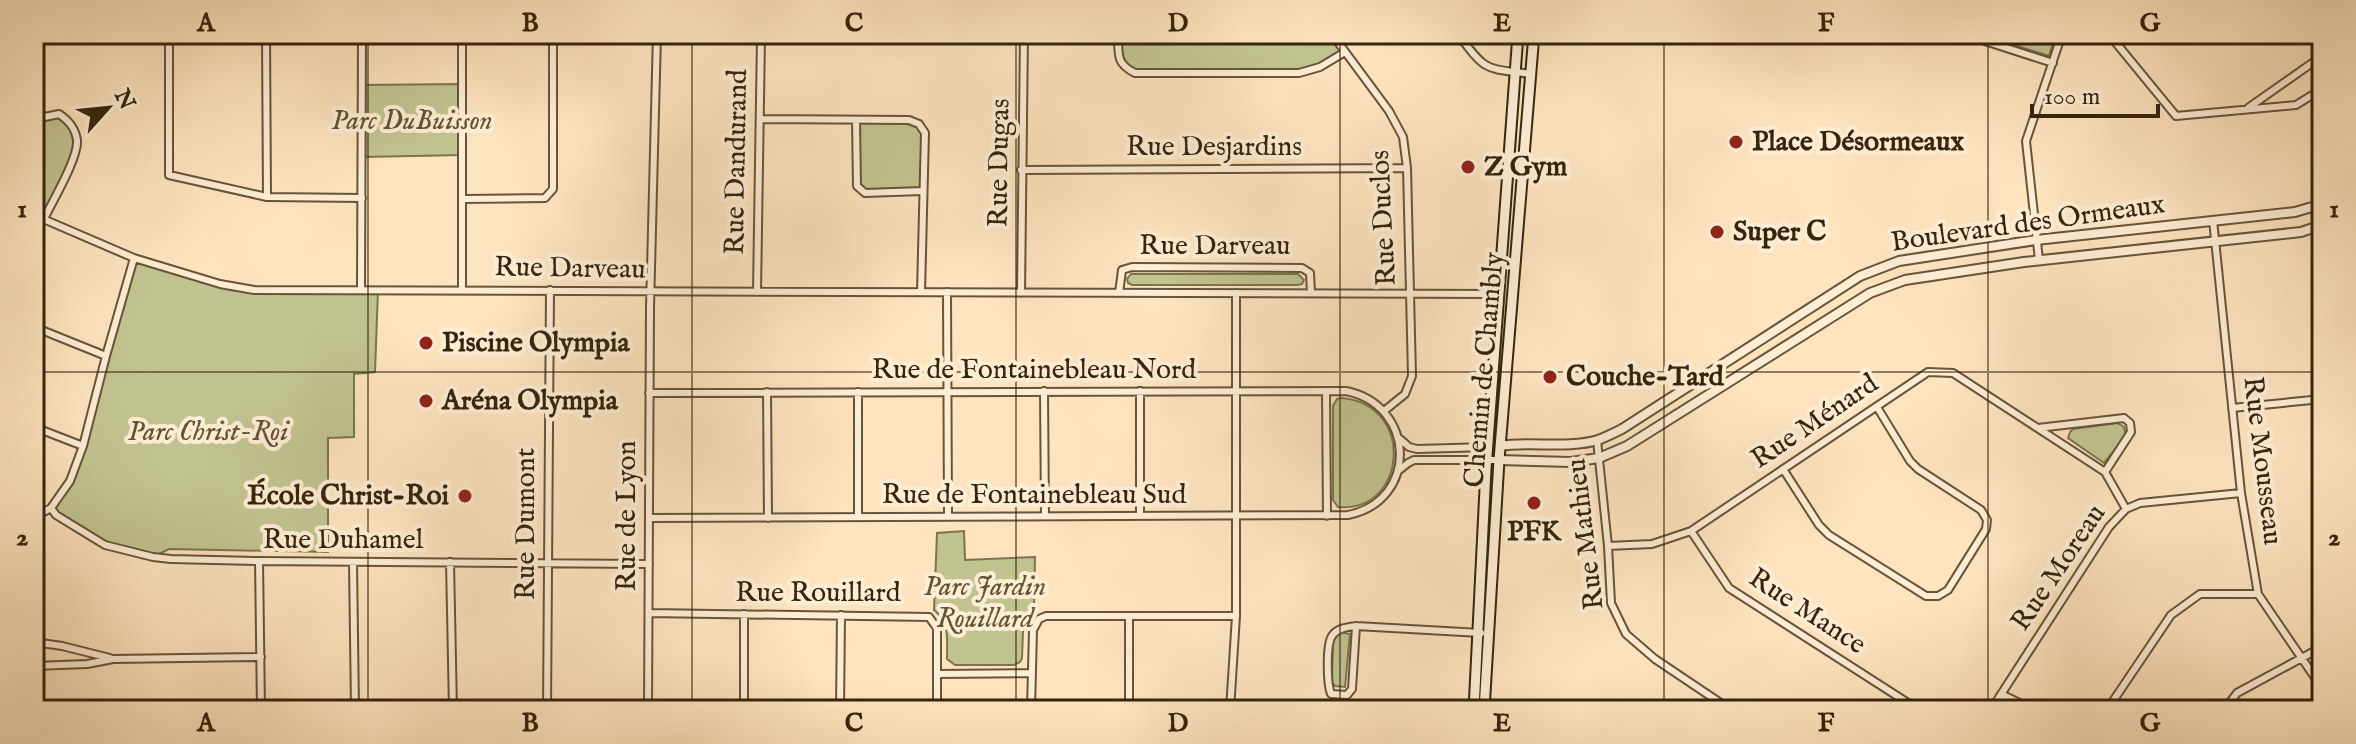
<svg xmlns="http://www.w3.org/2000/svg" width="2356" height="744" font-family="'IM FELL English',serif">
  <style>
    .green { fill: #c1c491; stroke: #7c744e; stroke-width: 2 }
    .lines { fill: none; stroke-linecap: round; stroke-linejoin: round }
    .minor-casing { stroke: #685438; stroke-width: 10 }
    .tertiary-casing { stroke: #685438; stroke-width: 12 }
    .secondary-casing { stroke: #36240b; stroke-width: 13 }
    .minor { stroke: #feedd5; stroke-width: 6 }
    .tertiary { stroke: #feedd5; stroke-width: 8 }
    .secondary { stroke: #feedd5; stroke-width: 9 }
    .grid { fill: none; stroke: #36240b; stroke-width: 2; stroke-opacity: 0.55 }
    .poi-dot { fill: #8f2418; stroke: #feedd5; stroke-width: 3 }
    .labels { text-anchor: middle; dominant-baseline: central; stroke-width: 8; stroke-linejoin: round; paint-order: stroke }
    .park-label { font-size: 28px; font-style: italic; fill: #605433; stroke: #feedd5 }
    .poi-label { font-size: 28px; font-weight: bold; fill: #36240b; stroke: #feedd5; text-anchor: start }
    .street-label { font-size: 28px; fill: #36240b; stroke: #feedd5 }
    .neatline { fill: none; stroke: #36240b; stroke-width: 3 }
    .grid-label { font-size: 26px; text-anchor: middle; font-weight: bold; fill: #36240b }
  </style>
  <rect width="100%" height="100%" fill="#fde4bf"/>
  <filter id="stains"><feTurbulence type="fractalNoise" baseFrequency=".0025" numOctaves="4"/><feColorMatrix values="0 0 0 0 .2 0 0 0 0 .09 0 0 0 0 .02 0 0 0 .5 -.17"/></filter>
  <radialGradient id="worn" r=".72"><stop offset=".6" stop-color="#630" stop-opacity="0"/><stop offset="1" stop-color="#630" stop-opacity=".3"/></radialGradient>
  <path class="green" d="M1118,34H1332L1345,52L1320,67L1299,73H1135L1124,68Z
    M1980,34H2056L2049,56Z
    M461,84L462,155L363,157L362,85Z
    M59,114C68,120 75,127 77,140C79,157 52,202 44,219L34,215V123Z
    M856,120H909L919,124L925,133L922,191L865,193L857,186Z
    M134,258L220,284L254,290H378L375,372L354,374V437L328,438V552L169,549L153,557L105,545L51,508L70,481Z
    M1131,274H1298L1304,280L1302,284L1298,285H1132L1128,283L1127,279Z
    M1342,398C1417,405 1406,514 1338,507L1333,500V406L1337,399Z
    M2117,423L2124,427L2126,436L2104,463L2068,438L2070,432L2073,429Z
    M964,531L965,560L1035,557L1034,612L1026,622L1023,630L1022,658L1020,662L1014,665H955L947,659C947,640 950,623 934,610L937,533Z
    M1339,632L1350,634L1345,687L1335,686L1332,682L1333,637Z"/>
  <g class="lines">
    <g class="minor-casing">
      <path id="minor" d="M169,34V175L267,197L362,198
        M266,34L267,197
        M1118,34C1119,54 1115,63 1135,73H1299L1320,67L1345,52
        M1332,34L1389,111L1403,137L1407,168L1412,376L1405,394L1384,411
        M1458,34C1487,73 1485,68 1531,74
        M1963,34L2053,63
        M2098,34L2112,38L2176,116L2296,105L2322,89
        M2248,108L2322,56
        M760,119L909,120L919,124L925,133L921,292
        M856,120L857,186L865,193L922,191
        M34,123L40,118L59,114C68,120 75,127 77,140C79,157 52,202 44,219
        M1021,170L1407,168
        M463,199L545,198L553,189V34
        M34,215L134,258L220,284L254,290L1498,294
        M2213,220L2241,493L2258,594L2322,688
        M2039,260L2026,141L2062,34
        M361,289L362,34
        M462,290V34
        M757,292L761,36L763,34
        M947,292L948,517
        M1021,293L1024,34
        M1119,293L1122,270L1132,267L1302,268L1310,273L1311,293
        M34,327L106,356
        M1044,391L1045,516
        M1326,391L1327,516
        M767,392L768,518
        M858,392V517
        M2232,408L2322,399
        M34,427L83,446
        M2038,428L2124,418L2130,423L2131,432L2105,472
        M1400,439L1409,447L1417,449L1488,447
        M1597,440L1608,546L1611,603L1626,634L1655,659L1731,710
        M1783,469L1819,525L1829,535L1926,596H1938L1948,590L1986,529L1987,520L1981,510L1918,469L1910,461L1877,407
        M1398,471L1408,463L1414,460H1499
        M51,508L56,515L105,545L153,557L171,559L259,561L649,564
        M1140,516V391
        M34,517L51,508L70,481L83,446L106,356L134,258
        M649,518L1348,515C1419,501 1416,405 1346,391L649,393
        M1691,531L1729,588L1919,710
        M1608,546L1652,544L1691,531L1928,372L1953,373L2105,472L2126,509
        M259,561L261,710
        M353,562L355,710
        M450,562L453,710
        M649,613L929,617L937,628V710
        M744,614V710
        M1356,626L1352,689L1347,695L1331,694C1327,684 1326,645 1332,636C1337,628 1348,627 1356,626L1481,633
        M34,642L62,646L110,658
        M34,666L87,664L113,659L261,657
        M937,674L1031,673
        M2001,694L2034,710
        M547,710L550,290
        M648,710L650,307L657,34
        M840,710L841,615
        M1031,710L1033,630L1039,619L1046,616H1236
        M1129,710V616
        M1230,710L1236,616V293
        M1991,710L2109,527L2126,509L2140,503L2241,493
        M2096,710L2109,707L2171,615L2200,594H2258
        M2224,710L2237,693L2322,647"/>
    </g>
    <g class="tertiary-casing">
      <path id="tertiary" d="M1500,446C1532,441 1567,449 1598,440C1606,437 1614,433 1622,429L1860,276L1899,261L2036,240L2295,212L2322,204
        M1499,460L1571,462L1599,458L1627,446L1870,293L1905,280L2024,262L2301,232L2322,225"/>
    </g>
    <g class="secondary-casing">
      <path id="secondary" d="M1474,710L1486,469L1518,34
        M1484,710L1499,460L1534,34"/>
    </g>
    <use href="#minor" class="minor"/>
    <use href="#tertiary" class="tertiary"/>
    <use href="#secondary" class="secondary"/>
  </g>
  <path class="grid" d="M368,34V710M692,34V710M1016,34V710M1340,34V710M1664,34V710M1988,34V710M34,372H2322"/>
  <g class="poi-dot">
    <circle cx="1736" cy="142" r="8"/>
    <circle cx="1468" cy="167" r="8"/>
    <circle cx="1717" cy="232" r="8"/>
    <circle cx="426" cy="343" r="8"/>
    <circle cx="1550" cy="377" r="8"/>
    <circle cx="426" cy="401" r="8"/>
    <circle cx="465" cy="496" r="8"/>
    <circle cx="1534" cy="503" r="8"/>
  </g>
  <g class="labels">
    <g class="park-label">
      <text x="412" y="121">Parc DuBuisson</text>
      <text x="208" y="432">Parc Christ-Roi</text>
      <text x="985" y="587">Parc Jardin<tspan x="985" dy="32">Rouillard</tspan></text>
    </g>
    <g class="poi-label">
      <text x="1752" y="142">Place Désormeaux</text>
      <text x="1484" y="167">Z Gym</text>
      <text x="1733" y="232">Super C</text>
      <text x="442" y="343">Piscine Olympia</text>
      <text x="1566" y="377">Couche-Tard</text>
      <text x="442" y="401">Aréna Olympia</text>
      <text x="449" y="496" text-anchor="end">École Christ-Roi</text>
      <text x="1534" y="532" text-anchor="middle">PFK</text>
    </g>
    <g class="street-label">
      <text x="1214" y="147">Rue Desjardins</text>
      <text transform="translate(737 162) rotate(-89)">Rue Dandurand</text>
      <text transform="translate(1000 163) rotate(-89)">Rue Dugas</text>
      <text transform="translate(1384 218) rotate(-93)">Rue Duclos</text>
      <text transform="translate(2028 224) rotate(-8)">Boulevard des Ormeaux</text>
      <text x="1215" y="246">Rue Darveau</text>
      <text transform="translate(570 269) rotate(1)">Rue Darveau</text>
      <text x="1034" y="370">Rue de Fontainebleau Nord</text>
      <text transform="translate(1485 370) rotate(-85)">Chemin de Chambly</text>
      <text transform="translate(1815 422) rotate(-34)">Rue Ménard</text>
      <text transform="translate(2262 461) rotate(83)">Rue Mousseau</text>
      <text x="1034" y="495">Rue de Fontainebleau Sud</text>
      <text transform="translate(627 516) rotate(-90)">Rue de Lyon</text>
      <text transform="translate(526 524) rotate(-90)">Rue Dumont</text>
      <text transform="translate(1586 534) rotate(-97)">Rue Mathieu</text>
      <text x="343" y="540">Rue Duhamel</text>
      <text transform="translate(2059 568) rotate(-56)">Rue Moreau</text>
      <text x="818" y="593">Rue Rouillard</text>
      <text transform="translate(1807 612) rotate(33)">Rue Mance</text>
    </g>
  </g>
  <rect width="2356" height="744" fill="none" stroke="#fde4bf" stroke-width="88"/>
  <g transform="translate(108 108) rotate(63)" stroke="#feedd5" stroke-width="6" paint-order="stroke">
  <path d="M0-6L14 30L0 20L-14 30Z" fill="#36240b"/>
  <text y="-12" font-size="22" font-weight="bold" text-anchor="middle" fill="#36240b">N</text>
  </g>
  <path d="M2032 104v12h126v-12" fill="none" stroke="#36240b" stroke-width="4"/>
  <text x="2044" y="104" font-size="24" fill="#36240b" stroke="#feedd5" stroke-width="6" paint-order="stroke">100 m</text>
  <rect x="44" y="44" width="2268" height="656" class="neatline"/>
  <g class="grid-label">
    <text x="206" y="31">A</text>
    <text x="530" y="31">B</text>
    <text x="854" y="31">C</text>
    <text x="1178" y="31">D</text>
    <text x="1502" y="31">E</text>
    <text x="1826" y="31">F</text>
    <text x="2150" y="31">G</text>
    <text x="22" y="217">1</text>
    <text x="2334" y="217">1</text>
    <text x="22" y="545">2</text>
    <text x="2334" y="545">2</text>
    <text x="206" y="731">A</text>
    <text x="530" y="731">B</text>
    <text x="854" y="731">C</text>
    <text x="1178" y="731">D</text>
    <text x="1502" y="731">E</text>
    <text x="1826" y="731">F</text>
    <text x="2150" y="731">G</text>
  </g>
  <rect width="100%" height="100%" filter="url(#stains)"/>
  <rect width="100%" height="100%" fill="url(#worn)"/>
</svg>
